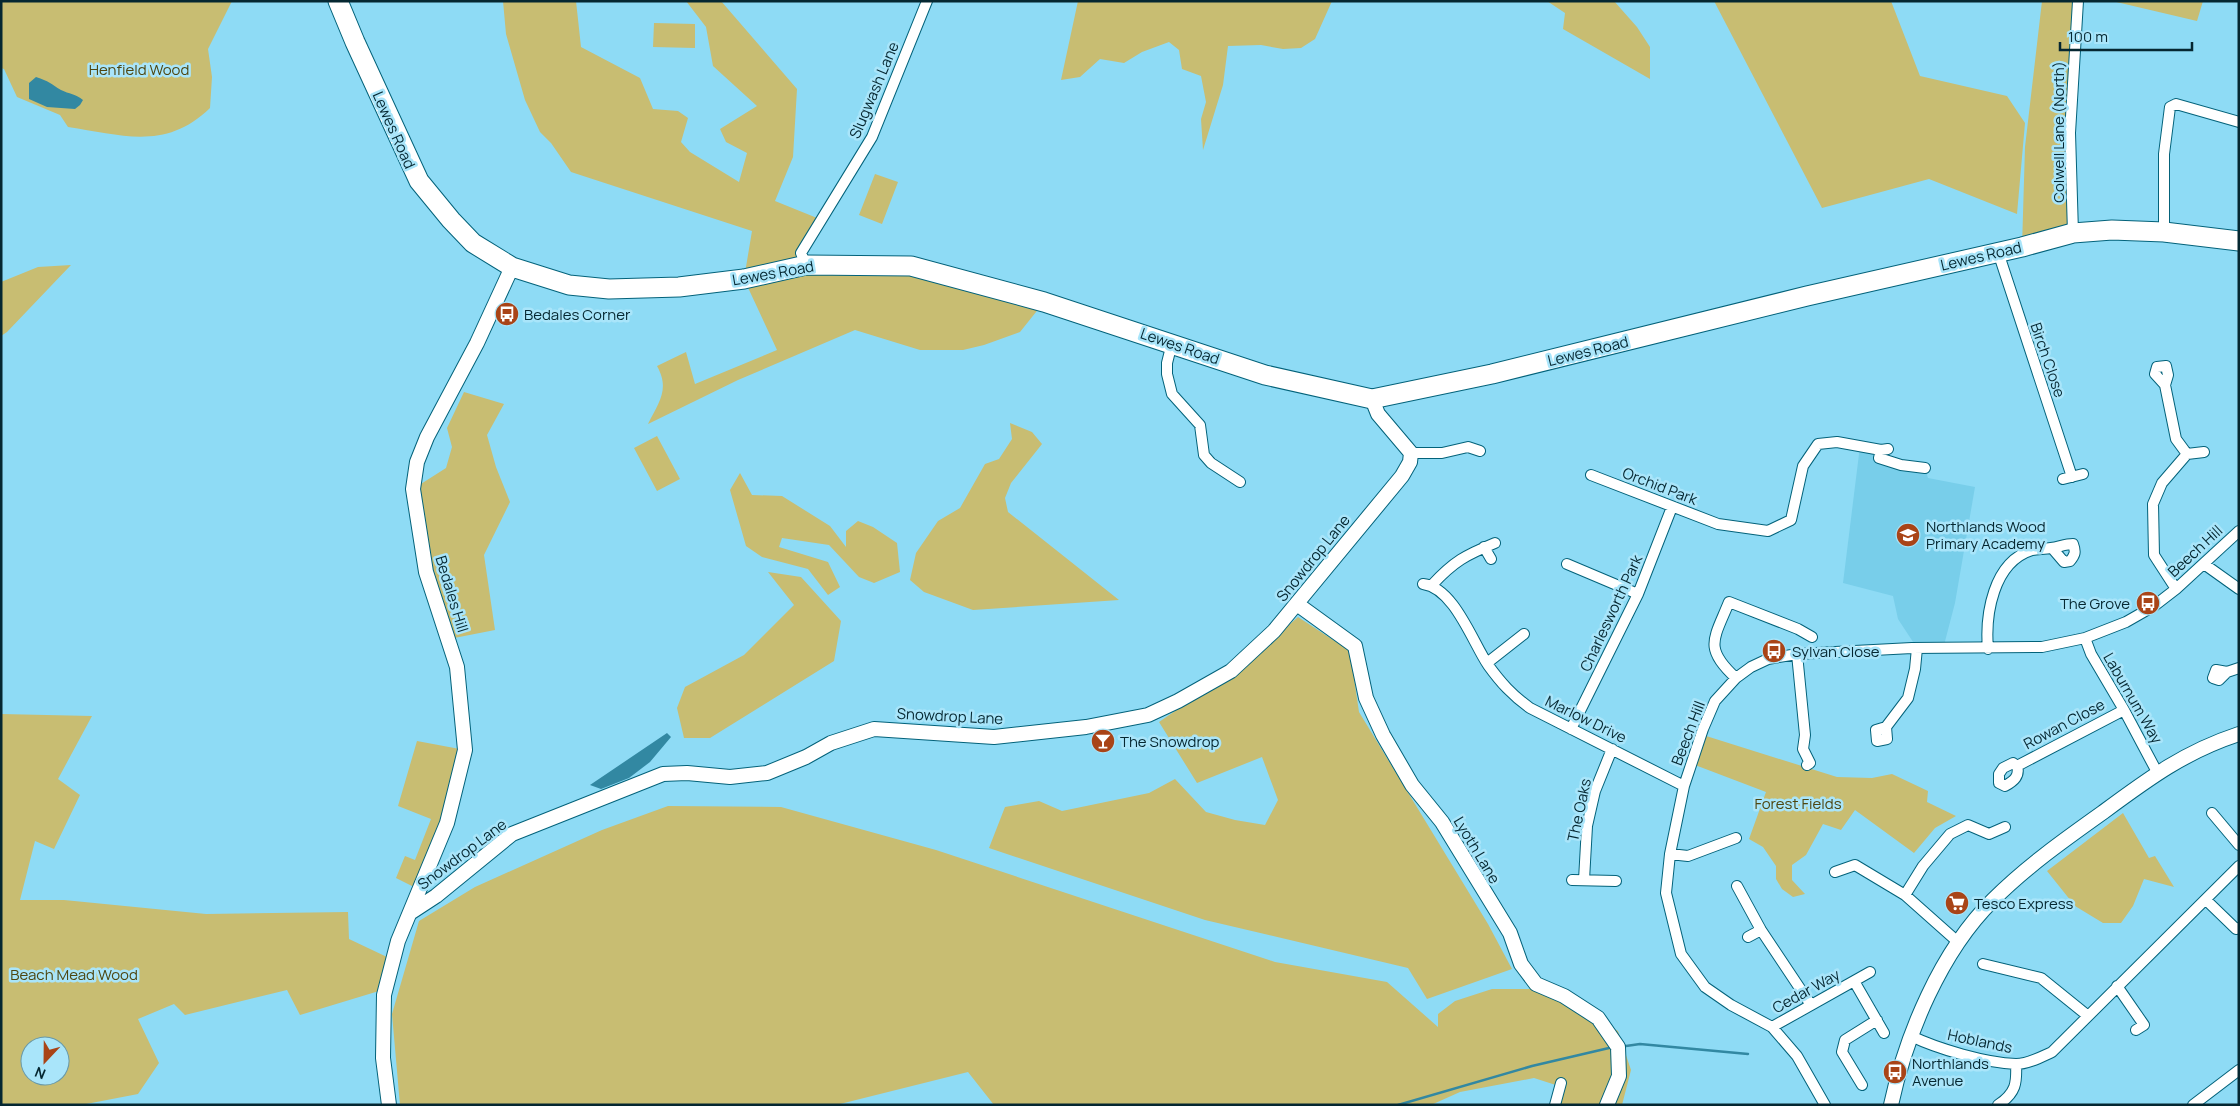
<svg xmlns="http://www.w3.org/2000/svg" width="2240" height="1106" font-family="Manrope,sans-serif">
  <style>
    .built { fill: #78ceea }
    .green { fill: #c8bd72; fill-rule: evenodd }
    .water { fill: #3288a2 }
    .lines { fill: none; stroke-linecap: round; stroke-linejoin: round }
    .stream { stroke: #3288a2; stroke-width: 2.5 }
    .street-casing { stroke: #03627a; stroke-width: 12 }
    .secondary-casing { stroke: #03627a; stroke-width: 16 }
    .highway-casing { stroke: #03627a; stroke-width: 21 }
    .street { stroke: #fff; stroke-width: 10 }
    .secondary { stroke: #fff; stroke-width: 14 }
    .highway { stroke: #fff; stroke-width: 19 }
    .labels { text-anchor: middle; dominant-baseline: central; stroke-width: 5; stroke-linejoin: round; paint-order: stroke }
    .park-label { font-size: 15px; fill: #4e4611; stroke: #a9e5fa }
    .street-label { font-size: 15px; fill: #052731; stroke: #a9e5fa }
    .poi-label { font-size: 15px; fill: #052731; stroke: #a9e5fa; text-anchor: start }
  </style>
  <rect width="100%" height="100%" fill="#8edbf5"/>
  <path class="built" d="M1860,446L1879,458L1925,468L1928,478L1975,487L1955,603L1943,649L1917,648L1898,619L1893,596L1843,583Z"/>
  <path class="green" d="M1,1H232L208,49L212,77L210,108C166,151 122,135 68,127L60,115L17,97L4,69L1,68Z
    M503,1H576L581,47L640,78L653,109L678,111L688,118L681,142L690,152L739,182L747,153L726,142L720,129L757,106L713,66L706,27L686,1H721L797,89L793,157L775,201L822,220L801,253L806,265L911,266L1044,302L1020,332L984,345L963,350H920L855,330L738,380L648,424C659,402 670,389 657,366L686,352L695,384L777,350L744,279L752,231L571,172L551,143L540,132L525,100L506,34Z
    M1078,1H1332L1315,39L1301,48L1283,49L1261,45L1228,46L1223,85L1203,150L1201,119L1206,102L1201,76L1182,69L1179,50L1169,42L1142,52L1124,63L1100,59L1080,77L1061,80Z
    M1547,1H1614L1637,27L1650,47V79L1563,29L1565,13Z
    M1714,1H1891L1920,76L2007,96L2025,123L2017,214L1929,179L1822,208Z
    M2042,1H2075L2073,233L2022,247L2025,147Z
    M2112,1H2203L2197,21Z
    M654,23L695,24V48L653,47Z
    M875,174L898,182L882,224L859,215Z
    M71,265L7,332L1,336V282L38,267Z
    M464,392L504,404L487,435L496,467L510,502L484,555L495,630L449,639L413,489L446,468L452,447L447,428Z
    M1010,423L1032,432L1042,444L1011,483L1005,498L1008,512L1119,600L973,610L924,592L910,580L916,553L938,521L960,508L985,464L999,459L1012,439Z
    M657,436L680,479L657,491L634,448Z
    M740,473L752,495L782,496L830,526L846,547V531L858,521L873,527L897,543L900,572L874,583L859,577L829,545L782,538L779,547L828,562L840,587L828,595L808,569L762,557L746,546L730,490Z
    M768,572L801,577L841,621L834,661L710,738H684L677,708L685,687L744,655L794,605Z
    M1298,617L1350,651L1359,712L1488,924L1512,969L1427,999L1408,968L1205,920L989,848L1005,807L1039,801L1062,811L1149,793L1175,779L1206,812L1235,820L1265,825L1278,800L1262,757L1197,783L1159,722L1248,661Z
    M1,714L92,716L58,779L80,795L54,849L35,841L20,900H64L206,914L348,912L349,939L387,957L379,991L300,1015L287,990L185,1015L174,1004L138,1019L159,1063L138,1094L81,1105H1ZM30,1046H60V1076H30Z
    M1703,735L1837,777L1872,778L1892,774L1928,791L1927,802L1956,816L1935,828L1914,853L1855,810L1841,830L1823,824L1806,855L1792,865V880L1805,894L1793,897L1782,889L1776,879V866L1763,847L1749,839L1766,792L1695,765Z
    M417,741L465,750L420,890L396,878L405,856L415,860L431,819L398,806Z
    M668,806L781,807L936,850L1275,962L1387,982L1438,1027V1014L1455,1001L1492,989H1547L1618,1031L1631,1070L1622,1105H1559L1562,1087L1534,1078L1460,1092L1431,1105H994L968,1072L836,1105H400L392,1014L419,921L475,887L602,830Z
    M2123,813L2149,858L2155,856L2174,887L2144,879L2133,906L2121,923H2103L2075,906L2047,871Z"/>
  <path class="water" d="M36,77C49,81 51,84 61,90C69,94 76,94 83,100L80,105L75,109L47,107L29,99V83Z
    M667,733L671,737L650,762L629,778L601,789L590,785Z"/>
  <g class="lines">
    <path class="stream" d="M1626,1046L1640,1044L1748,1054
      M1398,1105L1532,1066L1609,1048"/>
    <g class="street-casing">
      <path id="street" d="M2164,232V154L2170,107L2176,104L2239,122
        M2073,233L2070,133L2078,1
        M1998,252L2072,477
        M806,265L801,253L872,137L927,1
        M1172,343L1167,363V374L1172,394L1200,425L1204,455L1211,463L1240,482
        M2165,385L2168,375L2166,366L2157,367L2155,374L2165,385L2176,439L2187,454L2162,483L2153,504L2154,555L2176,589
        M1881,450L1879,458L1901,465L1925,468
        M1411,453H1442L1468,447L1480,451
        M2187,454L2204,452
        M1591,475L1718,524L1768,531L1791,520L1803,466L1818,444L1837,442L1881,450L1888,449
        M2063,479L2083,474
        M1484,547L1491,559
        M1567,564L1638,594
        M2204,564L2239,589
        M1423,584C1454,588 1472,641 1488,665C1501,683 1512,695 1530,708L1684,786
        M1432,585C1454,561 1466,555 1495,543
        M2085,638L2091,654L2124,710L2157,772
        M1988,649C1985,615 1993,562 2032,550C2038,549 2044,549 2051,548C2059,547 2065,544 2073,544C2076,552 2075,555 2070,561L2064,562L2052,548
        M1797,654L1805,735L1803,749L1810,763L1807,765
        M1487,663L1524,634
        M2227,672L2216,670L2213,678L2219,680L2227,672L2239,668
        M1736,678C1703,648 1714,639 1729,602L1798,629L1812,637
        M1886,727L1876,730L1877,741L1887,739L1886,727L1908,698L1915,669L1917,648
        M1571,729L1638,594L1672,507
        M2017,766C2020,776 2014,781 2005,786L1999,783V774L2003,768L2013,763L2017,766L2124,710
        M2212,813L2239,845
        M1670,854L1688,856L1736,838
        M1835,872L1855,865L1905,895L1959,943
        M1572,880L1616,881
        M1584,880L1587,826L1595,791L1612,749
        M1737,886L1761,930L1811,1005
        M1905,895L1923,866L1950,834L1968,825L1989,834L2005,827
        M2206,900L2236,929L2239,928
        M1748,937L1761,930
        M1983,964L2041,978L2088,1016
        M1854,981L1884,1033
        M2117,986L2144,1025L2136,1030
        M1772,1027L1870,972
        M1911,1036C1938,1049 1986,1063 2016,1064C2028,1064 2041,1057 2052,1052L2239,866
        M1862,1085L1842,1052L1845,1040L1877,1020
        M1555,1105L1561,1083
        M1825,1105L1797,1056L1772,1027L1731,1005L1705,987L1681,954L1666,893L1670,854L1684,786L1703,729L1715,701L1736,678L1751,667L1768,659L1797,654L1912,648L2042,647L2085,638L2126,622L2154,606L2176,589L2239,531
        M1998,1105C2016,1093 2017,1083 2016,1064
        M2193,1105L2239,1070"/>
    </g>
    <g class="secondary-casing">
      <path id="secondary" d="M1297,604L1355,646L1366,698L1383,735L1412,785L1442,822L1510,933L1521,964L1536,984L1564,996L1598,1018L1618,1047L1619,1076L1607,1105
        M410,913L436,896L512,834L663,774L687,773L730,777L767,773L806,757L831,743L874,729L994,737L1086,727L1148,715L1178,701L1231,671L1274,631L1402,476L1410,462L1411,453L1378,414L1372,399
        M389,1105L383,1058L384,995L398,941L447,823L465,750L457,667L426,572L413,489L417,462L427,437L477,343L512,267
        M1891,1105C1906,1035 1941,951 1993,900C2026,867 2064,840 2102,813C2148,779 2184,752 2239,734"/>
    </g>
    <g class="highway-casing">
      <path id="highway" d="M338,1L355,42L419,181L451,220L473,243L512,267L569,285L609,289L679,287L744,279L806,265L911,266L1044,302L1265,375L1372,399L1492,374L1807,296L2022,247L2073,233L2112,230L2164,232L2239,241"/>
    </g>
    <use href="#street" class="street"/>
    <use href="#secondary" class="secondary"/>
    <use href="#highway" class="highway"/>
  </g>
  <defs>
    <g id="bus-disc" transform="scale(1.25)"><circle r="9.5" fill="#a94417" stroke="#a9e5fa"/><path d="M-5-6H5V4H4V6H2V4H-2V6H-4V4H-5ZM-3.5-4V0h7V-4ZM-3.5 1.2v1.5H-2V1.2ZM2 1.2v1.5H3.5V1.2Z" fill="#fff"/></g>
    <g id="school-disc" transform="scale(1.25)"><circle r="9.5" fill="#a94417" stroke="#a9e5fa"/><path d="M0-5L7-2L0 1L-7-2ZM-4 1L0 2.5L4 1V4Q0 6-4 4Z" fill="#fff"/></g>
    <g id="bar-disc" transform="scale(1.25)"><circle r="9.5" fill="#a94417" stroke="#a9e5fa"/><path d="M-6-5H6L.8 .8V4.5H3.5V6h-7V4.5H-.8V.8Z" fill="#fff"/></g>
    <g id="supermarket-disc" transform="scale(1.25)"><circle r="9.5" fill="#a94417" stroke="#a9e5fa"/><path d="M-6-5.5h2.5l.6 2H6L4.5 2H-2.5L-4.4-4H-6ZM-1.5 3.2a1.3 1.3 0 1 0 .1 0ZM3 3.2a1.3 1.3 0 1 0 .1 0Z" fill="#fff"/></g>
  </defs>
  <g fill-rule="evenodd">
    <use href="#bus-disc" x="507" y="314"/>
    <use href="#school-disc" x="1908" y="535"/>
    <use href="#bus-disc" x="2148" y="603"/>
    <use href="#bus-disc" x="1774" y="651"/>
    <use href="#bar-disc" x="1103" y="741"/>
    <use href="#supermarket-disc" x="1957" y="903"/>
    <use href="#bus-disc" x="1895" y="1072"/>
  </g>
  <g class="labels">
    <g class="park-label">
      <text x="139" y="69">Henfield Wood</text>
      <text x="1798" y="803">Forest Fields</text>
      <text x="74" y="974">Beach Mead Wood</text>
    </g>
    <g class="street-label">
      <text transform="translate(874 90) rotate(-67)">Slugwash Lane</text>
      <text transform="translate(394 130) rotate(66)">Lewes Road</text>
      <text transform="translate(2058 132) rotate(-90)">Colwell Lane (North)</text>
      <text transform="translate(1981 256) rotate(-13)">Lewes Road</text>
      <text transform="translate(773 273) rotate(-10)">Lewes Road</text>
      <text transform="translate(1180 346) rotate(19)">Lewes Road</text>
      <text transform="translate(1588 351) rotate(-14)">Lewes Road</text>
      <text transform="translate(2048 360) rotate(71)">Birch Close</text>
      <text transform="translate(1660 486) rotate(21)">Orchid Park</text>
      <text transform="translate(2195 551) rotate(-43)">Beech Hill</text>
      <text transform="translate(1313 558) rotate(-51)">Snowdrop Lane</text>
      <text transform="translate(452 594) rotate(73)">Bedales Hill</text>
      <text transform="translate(1611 613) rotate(-65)">Charlesworth Park</text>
      <text transform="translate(2133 698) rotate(60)">Laburnum Way</text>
      <text transform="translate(950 716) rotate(3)">Snowdrop Lane</text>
      <text transform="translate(1586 719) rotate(26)">Marlow Drive</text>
      <text transform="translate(2064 724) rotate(-28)">Rowan Close</text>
      <text transform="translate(1688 733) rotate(-69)">Beech Hill</text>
      <text transform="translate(1579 810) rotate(-78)">The Oaks</text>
      <text transform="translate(1477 850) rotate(59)">Lyoth Lane</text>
      <text transform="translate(462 854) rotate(-37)">Snowdrop Lane</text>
      <text transform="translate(1806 991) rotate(-29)">Cedar Way</text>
      <text transform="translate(1980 1041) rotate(12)">Hoblands</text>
    </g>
    <g class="poi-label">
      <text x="524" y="314">Bedales Corner</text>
      <text x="1926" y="526">Northlands Wood<tspan x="1926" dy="17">Primary Academy</tspan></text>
      <text x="2130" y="603" text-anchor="end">The Grove</text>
      <text x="1792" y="651">Sylvan Close</text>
      <text x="1120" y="741">The Snowdrop</text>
      <text x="1974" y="903">Tesco Express</text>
      <text x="1912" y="1063">Northlands<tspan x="1912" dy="17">Avenue</tspan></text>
    </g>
  </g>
  <rect width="2240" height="1106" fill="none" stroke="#052731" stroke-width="5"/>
  <g transform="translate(45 1061) rotate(202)"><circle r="24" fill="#a9e5fa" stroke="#6799aa"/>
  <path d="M0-4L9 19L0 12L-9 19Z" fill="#a94417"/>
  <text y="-8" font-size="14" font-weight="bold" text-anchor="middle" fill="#052731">N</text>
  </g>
  <path d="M2060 42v8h132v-8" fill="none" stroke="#052731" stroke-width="2.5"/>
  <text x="2068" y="42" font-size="15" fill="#052731" stroke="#a9e5fa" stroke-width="4" paint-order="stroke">100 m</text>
</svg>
